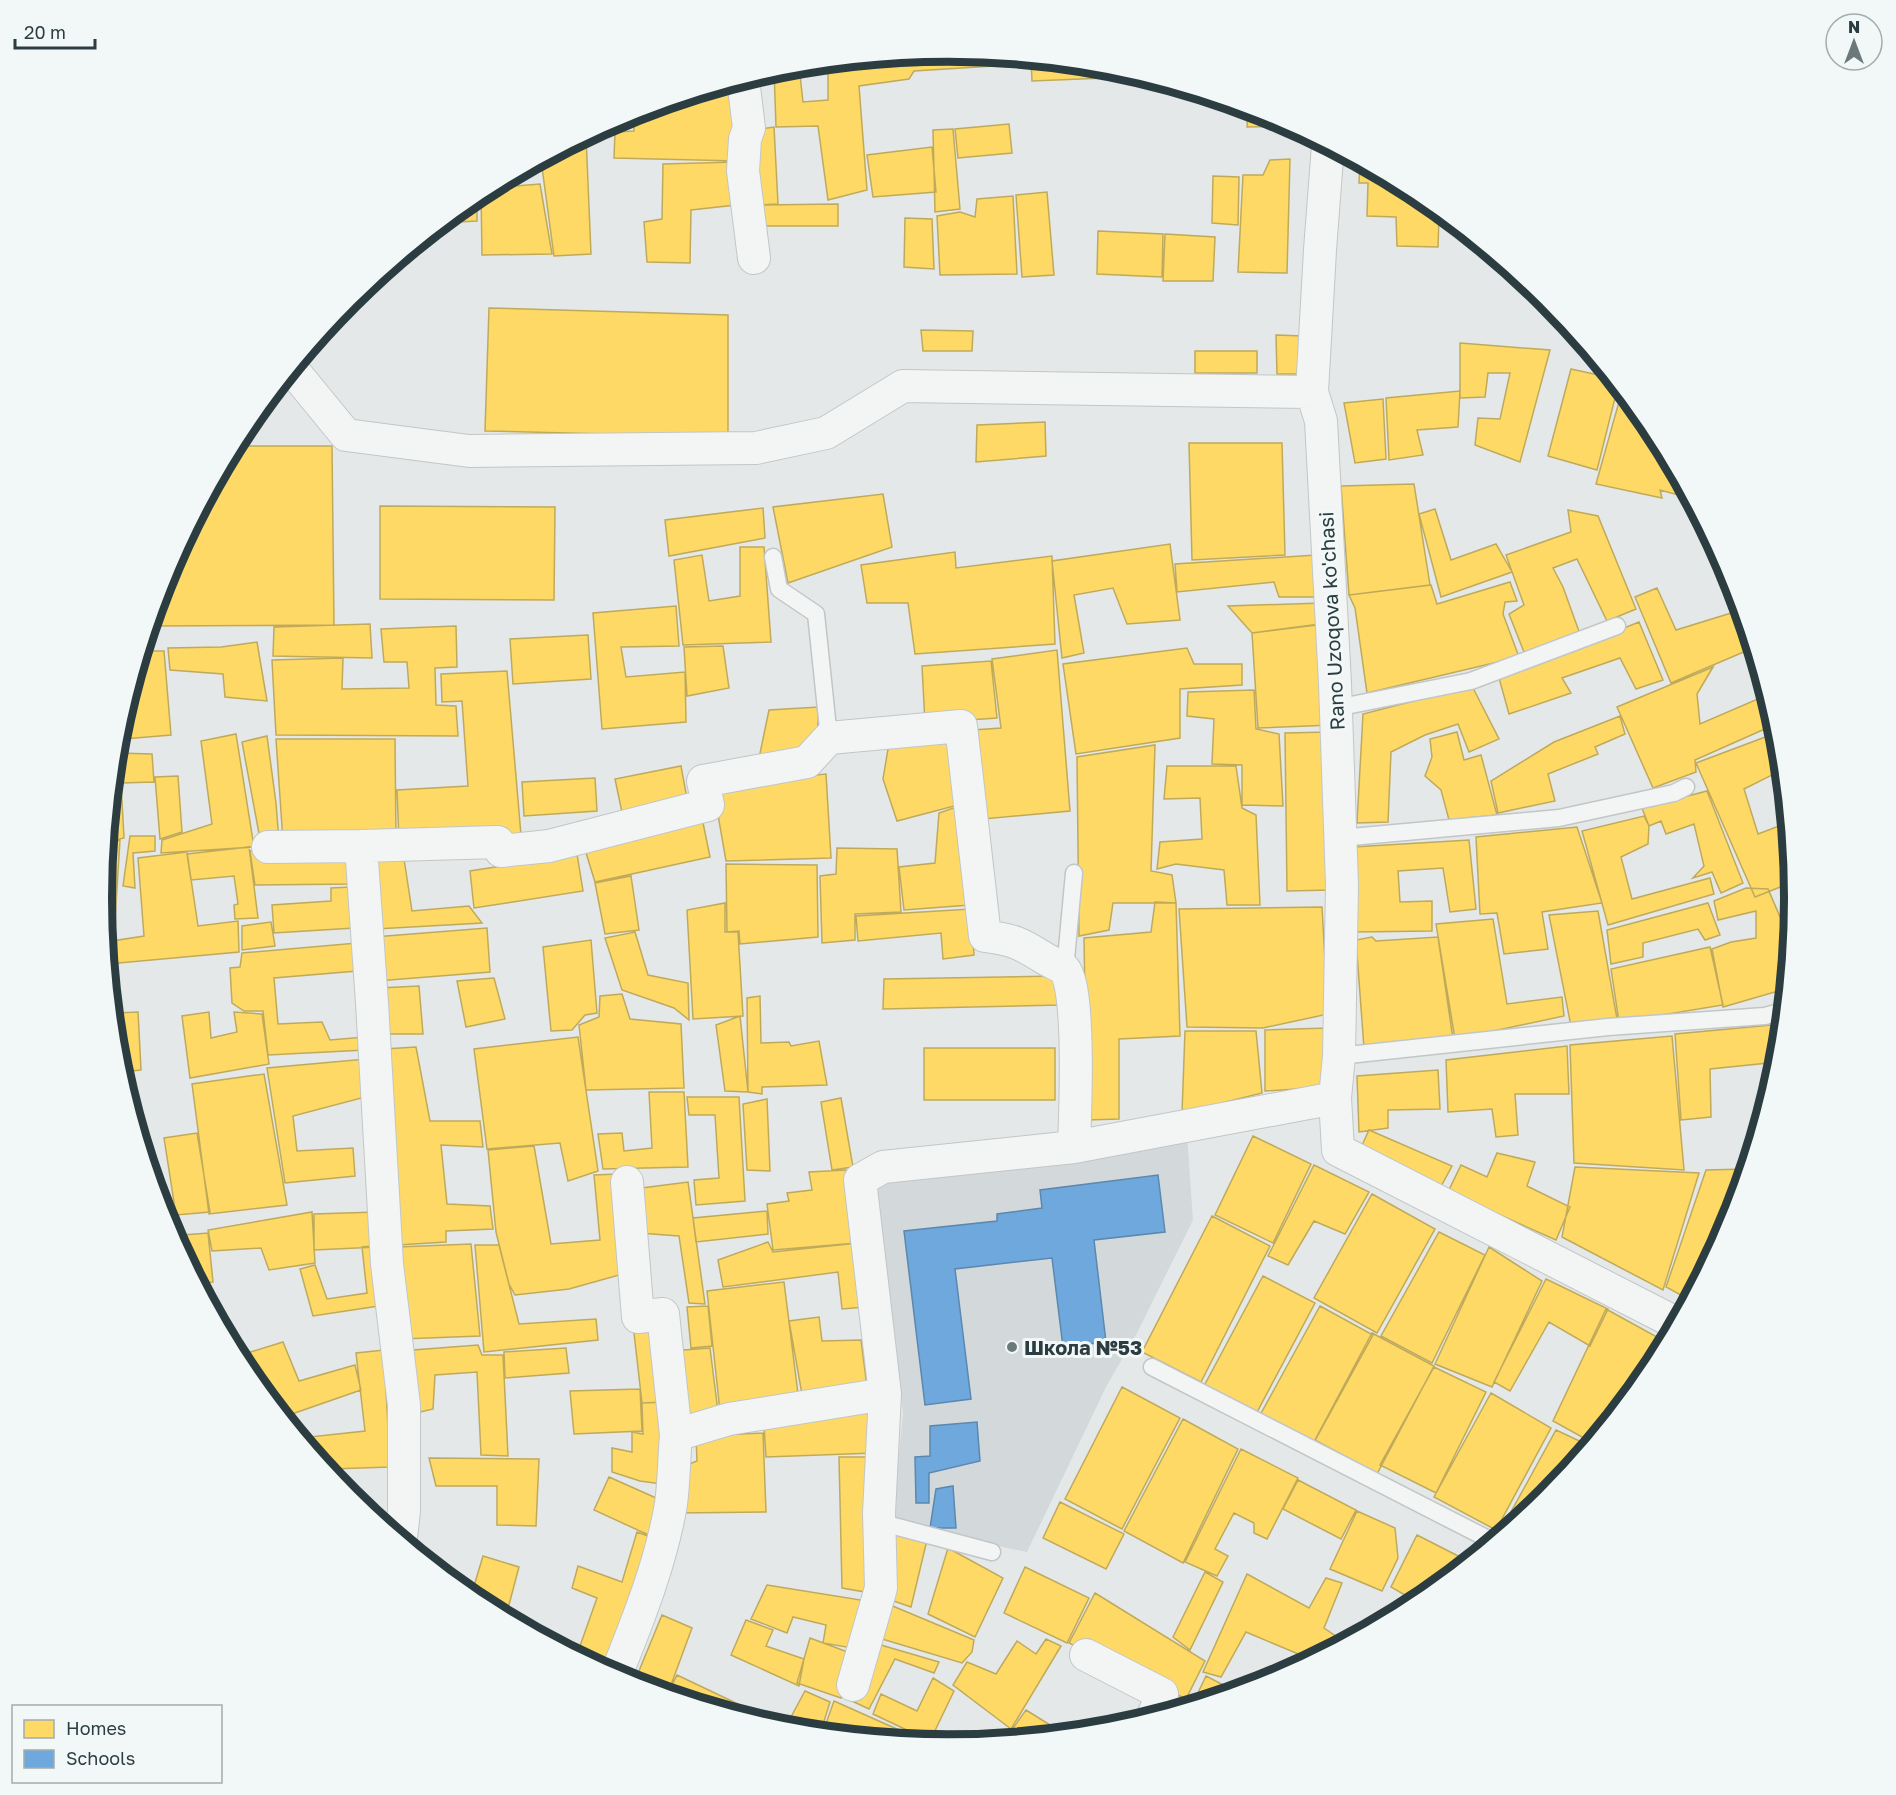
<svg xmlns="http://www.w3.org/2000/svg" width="1896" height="1795" font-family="'Golos Text',sans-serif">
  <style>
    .built { fill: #d3d9db }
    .homes { fill: #ffd966; stroke: #bfaa5b; stroke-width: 1.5 }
    .schools { fill: #6fa8dc; stroke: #5b88ae; stroke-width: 1.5 }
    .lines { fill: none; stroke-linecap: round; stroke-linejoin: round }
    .lane-casing { stroke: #c2c6c6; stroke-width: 19 }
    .street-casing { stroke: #c2c6c6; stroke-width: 34 }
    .lane { stroke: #f3f5f5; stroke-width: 16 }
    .street { stroke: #f3f5f5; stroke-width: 32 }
    .poi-dot { fill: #6c797b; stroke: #f2f7f7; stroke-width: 2 }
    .labels { text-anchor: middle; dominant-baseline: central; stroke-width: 6; stroke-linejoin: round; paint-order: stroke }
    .street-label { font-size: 20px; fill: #2b3d41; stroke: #f2f7f7 }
    .poi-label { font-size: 20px; font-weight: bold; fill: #2b3d41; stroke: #f2f7f7; text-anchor: start }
    .rim { fill: none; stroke: #2b3d41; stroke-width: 8 }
  </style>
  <rect width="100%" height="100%" fill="#e4e8e8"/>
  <path class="built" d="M1187,1134L1193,1220L1136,1335L1107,1385L1027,1552L892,1524L903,1414L876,1179Z"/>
  <path class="homes" d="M948,51L1028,59V64L914,71L909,79L859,86L867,190L828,200L818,126L776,127L774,70L799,66L803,102L828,100V63Z
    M1031,59L1105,66V78L1032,81Z
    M1107,67H1113L1149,78L1107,80Z
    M736,81L737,161L614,158L615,132L634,131L633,113Z
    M1248,108L1272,116L1290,126L1247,127Z
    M630,114V119L610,123L624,115Z
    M1009,124L1012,153L958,158L955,129Z
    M774,127L778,204L756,205L752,130Z
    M953,129L960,209L935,212L933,130Z
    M586,136L591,254L554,256L541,160Z
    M932,147L936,192L873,197L867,155Z
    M1290,159L1287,273L1238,272L1243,175H1263L1270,160Z
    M735,162L736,205L691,210L690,263L647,262L644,222L662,219L663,164Z
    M1360,163L1419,194L1448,218L1439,217L1438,247L1397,246L1396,217L1367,216L1368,183H1359Z
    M1213,176L1239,177L1238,225L1212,223Z
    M540,184L552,254L482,255L481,192L489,188Z
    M1047,192L1054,275L1022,277L1016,195Z
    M477,195V221L458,222V210Z
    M1013,196L1017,274L940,275L937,216L960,212L975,217L977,199Z
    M838,204V226H759L760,205Z
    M905,218L932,219L934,269L904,267Z
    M1098,231L1163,234L1162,277L1097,274Z
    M1165,234L1215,237L1213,281H1163Z
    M489,308L728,315V437L485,431Z
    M921,330L973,331L972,351H923Z
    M1276,335L1303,336L1302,374H1277Z
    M1460,343L1550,350L1520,462L1475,445L1478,418L1500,419L1510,373H1488L1485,397L1460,398Z
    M1195,351H1257V373H1195Z
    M1571,369L1612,378L1618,386L1597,470L1548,456Z
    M1460,391L1458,427L1417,430L1423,455L1389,460L1386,398Z
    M1622,391L1652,427L1690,498L1660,490L1662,498L1596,484Z
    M1383,399L1386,459L1355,463L1344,403Z
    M1045,422L1046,456L976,462L977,425Z
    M1189,443H1282L1285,555L1192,560Z
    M234,446H332L334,625L150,626L166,573Z
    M1414,484L1430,585L1349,595L1341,486Z
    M883,494L892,547L788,583L773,507Z
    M380,506L555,507L554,600L380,599Z
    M763,508L765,538L669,556L665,520Z
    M1435,509L1451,560L1496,544L1512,572L1441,597L1419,514Z
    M1568,510L1598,516L1636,609L1607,621L1577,559L1553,568L1563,587L1580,634L1526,657L1509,614L1524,605L1506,555L1571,532Z
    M1170,544L1180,620L1127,624L1113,588L1074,595L1084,653L1062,658L1052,561Z
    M740,547H764L771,642L683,645L674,560L702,555L709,601L740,596Z
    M955,552L956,568L1052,556L1055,644L915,654L908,603H867L861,565Z
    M1316,555L1315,597H1279L1274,582L1177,592L1175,564Z
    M1725,563L1730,574L1733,582L1718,575Z
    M1510,582L1517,601L1505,602L1503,614L1519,657L1367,693L1355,608L1349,595L1431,585L1437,604Z
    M1657,588L1676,630L1741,610L1753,648L1671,683L1635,597Z
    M1322,603L1320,624L1252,633L1228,606Z
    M676,606L679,646L621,647L626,677L685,672L686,722L602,729L593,613Z
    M1639,622L1663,680L1636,689L1620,658L1562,678L1571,693L1509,714L1499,678Z
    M370,624L372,658L273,656L274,627Z
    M1325,624L1332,725L1258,728L1252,633Z
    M456,626L457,667L435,668L436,705L456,706L458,736L276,735L272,660L343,658L342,689L409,688L407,662H384L381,629Z
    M588,635L591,679L513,684L510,639Z
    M257,642L267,701L225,697L223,674L170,670L168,648L221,647Z
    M723,646L729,688L687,696L684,647Z
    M1187,648L1194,664H1242V685L1180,689V738L1076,754L1063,664Z
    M1057,650L1070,811L983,819L973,730L1001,728L992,659Z
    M143,651H164L171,735L124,739V711Z
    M991,661L997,718L925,723L922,666Z
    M1713,667L1697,694L1700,724L1767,695L1776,724L1695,760L1696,772L1653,788L1617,707Z
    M507,671L521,835L399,840L397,790L468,786L462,701L442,702L441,674Z
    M1472,686L1499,739L1469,752L1458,724L1425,735L1391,752L1388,822L1357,823L1363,714Z
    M1254,690L1256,729L1279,734L1283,806L1242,805V765L1212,764L1214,719L1187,716L1188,692Z
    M819,707L817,738L783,758L758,763L769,710Z
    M1620,716L1625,734L1595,747L1598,754L1548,774L1555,801L1498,813L1491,781L1554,742Z
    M1330,732L1331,890L1287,891L1285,733Z
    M1457,732L1464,760L1481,755L1497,815L1449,820L1441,790L1425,776L1432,757L1430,739Z
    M1776,733L1779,741L1782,770L1744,789L1758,834L1787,823L1793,882L1755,897L1696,763Z
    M236,734L254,847L161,853L162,840L212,824L201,741Z
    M950,735L958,805L897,821L883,779L889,743Z
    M267,736L276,803L279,841L260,839L242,742Z
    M276,739H395L396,839L283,841Z
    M1155,745L1151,871L1172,875L1176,903H1113L1109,930L1079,936L1077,757Z
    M116,753L152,754L154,782L121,783L124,838L107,842Z
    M681,766L688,804L623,817L615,779Z
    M1167,766H1236L1242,808L1256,815L1260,905H1227L1224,870L1176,864L1157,869L1160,842L1202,839L1200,798L1164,799Z
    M826,774L831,858L726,861L713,786Z
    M178,776L182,832L160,839L155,777Z
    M595,778L597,811L524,816L522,782Z
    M1707,791L1743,883L1721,893L1712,872L1693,878L1704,866L1694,824L1666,834L1661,821L1649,826L1642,808Z
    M962,805L970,905L904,910L899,867L935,863L939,813Z
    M701,813L710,857L595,882L583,843Z
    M1644,816L1649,826L1648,844L1621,857L1632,899L1710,878L1714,894L1608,925L1582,831Z
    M1577,827L1602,903L1542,912L1548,949L1504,954L1497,913L1480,914L1476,837Z
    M130,836H155V851L133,853L135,888L123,886Z
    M120,840L114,937L106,939L102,897L107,844Z
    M1469,840L1476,909L1450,912L1443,868L1398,871L1400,902L1432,901V931L1354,932L1353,847Z
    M249,847L258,918L235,919L234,905L238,904L234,876L191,880L187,854Z
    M349,847L352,884L255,885L250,851Z
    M837,848L897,849L901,912L855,914V940L822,943L820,876L836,874Z
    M187,852L198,926L238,921L239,952L108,964L106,942L144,936L138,858Z
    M577,854L583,891L474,908L470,871Z
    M404,859L412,911L469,906L482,923L376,929L372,861Z
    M726,864L817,865L818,937L740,944L739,931L727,932Z
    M631,876L639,930L605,934L595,883Z
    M1793,884L1794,905L1789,907L1781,889Z
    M352,887L354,928L274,933L272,905L331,901V888Z
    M1746,888L1768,889L1784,926L1790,944L1785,989L1723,1007L1712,949L1731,942L1756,938V911L1718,920L1714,901Z
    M1155,902L1176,903L1180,1036L1119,1039V1119L1087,1120L1084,938L1151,932Z
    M725,903V932H738L743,1016L693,1019L687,910Z
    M1708,903L1720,935L1705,940L1698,929L1643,943V957L1611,964L1607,930Z
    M1322,907L1328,1014L1263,1028L1187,1027L1179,909Z
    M971,909L974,955L943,959L941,933L858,941L856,916Z
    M1598,911L1617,1019L1571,1026L1549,915Z
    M1493,919L1507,1004L1562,997L1564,1016L1455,1039L1436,924Z
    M271,922L275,946L242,950V926Z
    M487,928L490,972L377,981L374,937Z
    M635,932L648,975L688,983L689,1020L674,1008L622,990L605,938Z
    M1372,937L1376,941L1438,937L1453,1039L1364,1048L1356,940Z
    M591,940L597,1013L585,1015L572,1030L551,1031L543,947Z
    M357,943V971L274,978L278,1024L322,1022L330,1040L365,1037V1050L268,1055L263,1011H244L232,1003L230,968L240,967L242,953Z
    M1710,947L1723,1005L1619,1022L1611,969Z
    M108,965H112L113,1009Z
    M1058,976L1060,1005L883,1009L884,979Z
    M494,978L505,1019L466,1027L457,981Z
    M419,986L423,1034H380L379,988Z
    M622,994L630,1019L681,1024L684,1088L586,1090L579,1025L599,1017L600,996Z
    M760,996L761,1043L789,1042L791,1046L819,1041L827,1085L762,1087V1094L748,1092L747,998Z
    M138,1012L141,1070L121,1072L118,1065L116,1013Z
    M209,1012L211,1038L237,1032L234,1012L262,1014L269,1064L190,1078L182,1016Z
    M740,1016L748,1092L725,1091L716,1025Z
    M1782,1024L1778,1062L1710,1069L1711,1117L1681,1120L1675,1034Z
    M1328,1028L1327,1087L1265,1091V1030Z
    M1185,1031H1256L1262,1093L1182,1113Z
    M1672,1036L1684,1170L1574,1163L1570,1045Z
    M578,1037L598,1171L568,1181L560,1143L487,1149L474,1049Z
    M1567,1046L1569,1094H1515L1518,1135L1496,1137L1492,1109L1448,1112L1446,1060Z
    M416,1047L430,1121H480L483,1147L441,1145L447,1204L490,1206L493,1229L446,1231V1242L398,1245L384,1049Z
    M924,1048H1055V1100H924Z
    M366,1059L369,1096L293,1116L297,1151L353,1148L355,1176L285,1183L267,1068Z
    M1438,1070L1440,1109L1388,1110V1128L1359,1132L1357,1076Z
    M264,1074L287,1205L209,1214L192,1084Z
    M649,1092H684L688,1167L603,1169L598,1134L622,1133L624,1151L652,1148Z
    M687,1097H739L745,1201L696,1205L694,1180L719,1178L715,1115H689Z
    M841,1098L853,1167L832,1170L821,1102Z
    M767,1099L770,1171L747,1170L743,1104Z
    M1369,1130L1452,1166L1439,1190L1358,1154Z
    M197,1133L210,1212L176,1215L164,1138Z
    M1253,1136L1311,1164L1273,1243L1215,1215Z
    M534,1146L551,1244L600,1240L594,1175L618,1174L630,1272L569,1289L515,1295L509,1284L496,1232L488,1150Z
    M1497,1153L1535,1162L1527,1186L1570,1207L1556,1240L1448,1192L1461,1165L1487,1177Z
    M1314,1165L1369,1192L1345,1234L1314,1221L1288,1265L1268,1256Z
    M1575,1167L1699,1173L1663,1290L1562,1237Z
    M1746,1169L1730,1222L1688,1299L1666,1287L1706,1170Z
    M846,1170L857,1243L773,1250L767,1204L789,1201L787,1193L812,1190L809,1172Z
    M688,1182L705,1304L689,1303L679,1236L639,1233L634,1189Z
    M1372,1194L1435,1229L1377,1333L1314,1298Z
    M767,1211L768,1234L696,1242L693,1218Z
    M312,1212L315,1263L269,1270L261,1248L212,1251L208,1230Z
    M377,1212L378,1247L314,1250V1214Z
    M1212,1216L1270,1246L1201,1382L1142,1352Z
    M1439,1232L1485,1255L1432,1363L1381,1336Z
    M208,1233L213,1282L199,1283L187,1261L183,1235Z
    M173,1234H181L184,1255Z
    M768,1242L773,1252L858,1243L865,1307L842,1309L838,1272L723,1287L718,1260Z
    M471,1244L480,1336L401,1339L398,1247Z
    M383,1245L385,1305L313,1316L300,1269L315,1265L327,1299L367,1293L362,1247Z
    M475,1245H499L519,1324L596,1319L598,1340L484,1352Z
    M1489,1247L1542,1281L1492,1387L1435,1364Z
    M1263,1276L1315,1303L1256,1414L1204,1386Z
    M1546,1279L1608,1309L1590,1346L1549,1322L1510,1391L1494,1382Z
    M784,1282L798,1394L720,1411L707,1291Z
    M220,1305L253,1378L244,1368L212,1308Z
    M708,1306L712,1346L691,1348L687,1307Z
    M1320,1306L1373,1335L1312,1446L1259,1417Z
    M1606,1309L1666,1342L1652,1368L1591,1442L1553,1421Z
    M819,1317L822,1341L861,1340L867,1387L803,1400L789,1321Z
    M661,1330L669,1402L642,1403L634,1333Z
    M1372,1333L1434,1366L1377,1474L1315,1440Z
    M283,1342L299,1381L355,1365L361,1390L292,1414L330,1469H328L255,1381L244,1354Z
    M478,1345L482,1355H503L508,1456L481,1455L477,1372L435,1375L433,1409L408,1415L400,1351Z
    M566,1348L569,1373L505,1378L504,1352Z
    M710,1348L718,1412L682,1420L671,1351Z
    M384,1350L390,1467L331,1469L309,1437L365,1431L356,1353Z
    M1434,1367L1486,1392L1436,1493L1380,1465Z
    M1122,1387L1180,1418L1122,1529L1065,1499Z
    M640,1389L642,1431L574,1434L570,1391Z
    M1491,1393L1551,1428L1496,1530L1434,1497Z
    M666,1402L669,1485L640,1481L612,1472V1448L632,1452V1432L643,1434L642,1403Z
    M871,1412L874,1453L766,1457L764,1426Z
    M1183,1419L1238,1449L1183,1563L1124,1531Z
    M1556,1430L1588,1445L1546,1496L1504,1531L1501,1530Z
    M763,1433L766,1512L678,1513L679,1468L697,1461L696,1436Z
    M1241,1449L1298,1478L1267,1539L1254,1533V1523L1234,1513L1215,1549L1228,1556L1217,1576L1185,1562Z
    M839,1457H877V1594L842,1588Z
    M429,1458L539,1459L536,1526L497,1525V1486H436Z
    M609,1477L665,1502L653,1537L594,1510Z
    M1298,1480L1356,1510L1341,1539L1283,1509Z
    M1060,1502L1124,1534L1106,1569L1043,1538Z
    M1357,1511L1395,1528L1398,1558L1382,1591L1330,1569Z
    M885,1529L927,1540L911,1607L885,1598Z
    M637,1532L656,1539L610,1672L555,1642L556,1637L580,1646L597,1598L572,1588L578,1566L622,1582Z
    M1417,1535L1468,1561L1417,1602L1391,1587Z
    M948,1548L1003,1578L975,1637L928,1614Z
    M483,1556L519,1567L506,1616L471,1596Z
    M1025,1567L1089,1598L1067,1643L1004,1613Z
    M1205,1572L1223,1582L1190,1650L1173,1637Z
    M1247,1574L1309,1608L1326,1578L1342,1583L1324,1628L1343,1641L1310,1659L1246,1632L1221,1677L1203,1672Z
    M767,1585L867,1601L858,1649L823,1643L826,1625L793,1617L787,1633L751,1619Z
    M1095,1593L1205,1661L1186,1699L1069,1643Z
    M883,1602L974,1640L972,1652L962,1663L872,1636Z
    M662,1615L692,1628L668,1693L634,1683Z
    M1374,1616L1383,1620L1367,1629Z
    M746,1620L773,1630L766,1646L804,1659L799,1686L731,1655Z
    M810,1638L853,1654L841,1698L797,1683Z
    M1046,1639L1061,1646L1011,1729L953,1685L967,1662L996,1674L1017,1641L1036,1654Z
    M874,1643L939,1662L934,1673L895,1659L869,1709L852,1701Z
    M677,1675L782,1725V1727L668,1693Z
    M1206,1676L1235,1691L1200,1701L1195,1699Z
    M933,1678L954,1691L930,1741L873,1714L881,1694L917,1711Z
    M805,1691L830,1702L821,1731L785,1728Z
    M834,1701L926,1742L823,1732Z
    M1026,1710L1063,1733L1006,1738Z"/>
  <path class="schools" d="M1158,1175L1165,1232L1094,1240L1106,1342L1063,1347L1052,1258L955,1269L971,1399L925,1405L904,1231L997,1221V1214L1042,1208L1040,1190Z
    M977,1422L980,1461L929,1473V1503H916L915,1457L930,1456V1426Z
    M953,1486L956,1528H930L936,1489Z"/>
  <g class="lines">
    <g class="lane-casing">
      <path id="lane" d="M773,557L779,589L816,614L829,738
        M1336,708L1471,681L1617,626
        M1340,838L1559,818L1674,793L1686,787
        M1065,970L1074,873
        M1339,1056L1608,1027L1765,1016L1783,1011
        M1152,1367L1492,1541
        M879,1522L992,1552"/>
    </g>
    <g class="street-casing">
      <path id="street" d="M743,79L749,128L745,139L743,171L754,258
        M1328,145L1320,250L1312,392L1321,421L1335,683L1342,885L1339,1056L1335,1098L1338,1150L1676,1323
        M292,369L346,435L469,451L756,448L826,433L903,386L1312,392
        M361,846L498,842L501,851L549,846L708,805L703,781L807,762L829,738L961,726L985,936C1014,940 1020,943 1044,958C1050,962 1059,965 1064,969C1081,986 1075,1118 1074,1147
        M268,847L361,846L372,1003L387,1264L404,1405V1511L401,1538
        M627,1182L638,1317L663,1314L676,1435
        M1086,1655L1162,1694L1153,1716
        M616,1675C638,1620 661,1563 671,1504C674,1482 674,1458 676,1435L729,1419L885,1394L860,1180L883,1167L1074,1147L1335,1098
        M853,1685L881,1588L879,1513L885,1394"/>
    </g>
    <use href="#lane" class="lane"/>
    <use href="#street" class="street"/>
  </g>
  <circle class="poi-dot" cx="1012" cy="1347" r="6"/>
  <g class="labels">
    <g class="street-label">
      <text transform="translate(1331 621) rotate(-93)">Rano Uzoqova ko'chasi</text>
    </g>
    <g class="poi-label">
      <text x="1024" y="1347">Школа №53</text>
    </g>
  </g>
  <path d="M0 0H1896V1795H0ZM112 898a836 836 0 1 1 1672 0a836 836 0 1 1-1672 0Z" fill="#f2f7f7" fill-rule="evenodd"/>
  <path class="rim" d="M112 898a836 836 0 1 1 1672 0a836 836 0 1 1-1672 0Z"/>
  <rect x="12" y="1705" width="210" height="78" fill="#f2f7f7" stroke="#a2adae" stroke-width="1.5"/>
  <rect x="24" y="1720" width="30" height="18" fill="#ffd966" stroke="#a2adae" stroke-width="1.5"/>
  <text x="66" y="1735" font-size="18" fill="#2b3d41">Homes</text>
  <rect x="24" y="1750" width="30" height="18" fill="#6fa8dc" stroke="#a2adae" stroke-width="1.5"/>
  <text x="66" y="1765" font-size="18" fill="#2b3d41">Schools</text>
  <g transform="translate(1854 42)"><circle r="28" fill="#f2f7f7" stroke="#a2adae" stroke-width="1.5"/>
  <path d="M0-4.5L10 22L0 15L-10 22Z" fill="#6c797b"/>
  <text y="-9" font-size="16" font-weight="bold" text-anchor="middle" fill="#2b3d41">N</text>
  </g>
  <path d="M15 39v9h80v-9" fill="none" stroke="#2b3d41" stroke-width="3"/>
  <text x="24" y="39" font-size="18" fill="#2b3d41" stroke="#f2f7f7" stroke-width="4.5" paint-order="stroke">20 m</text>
</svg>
